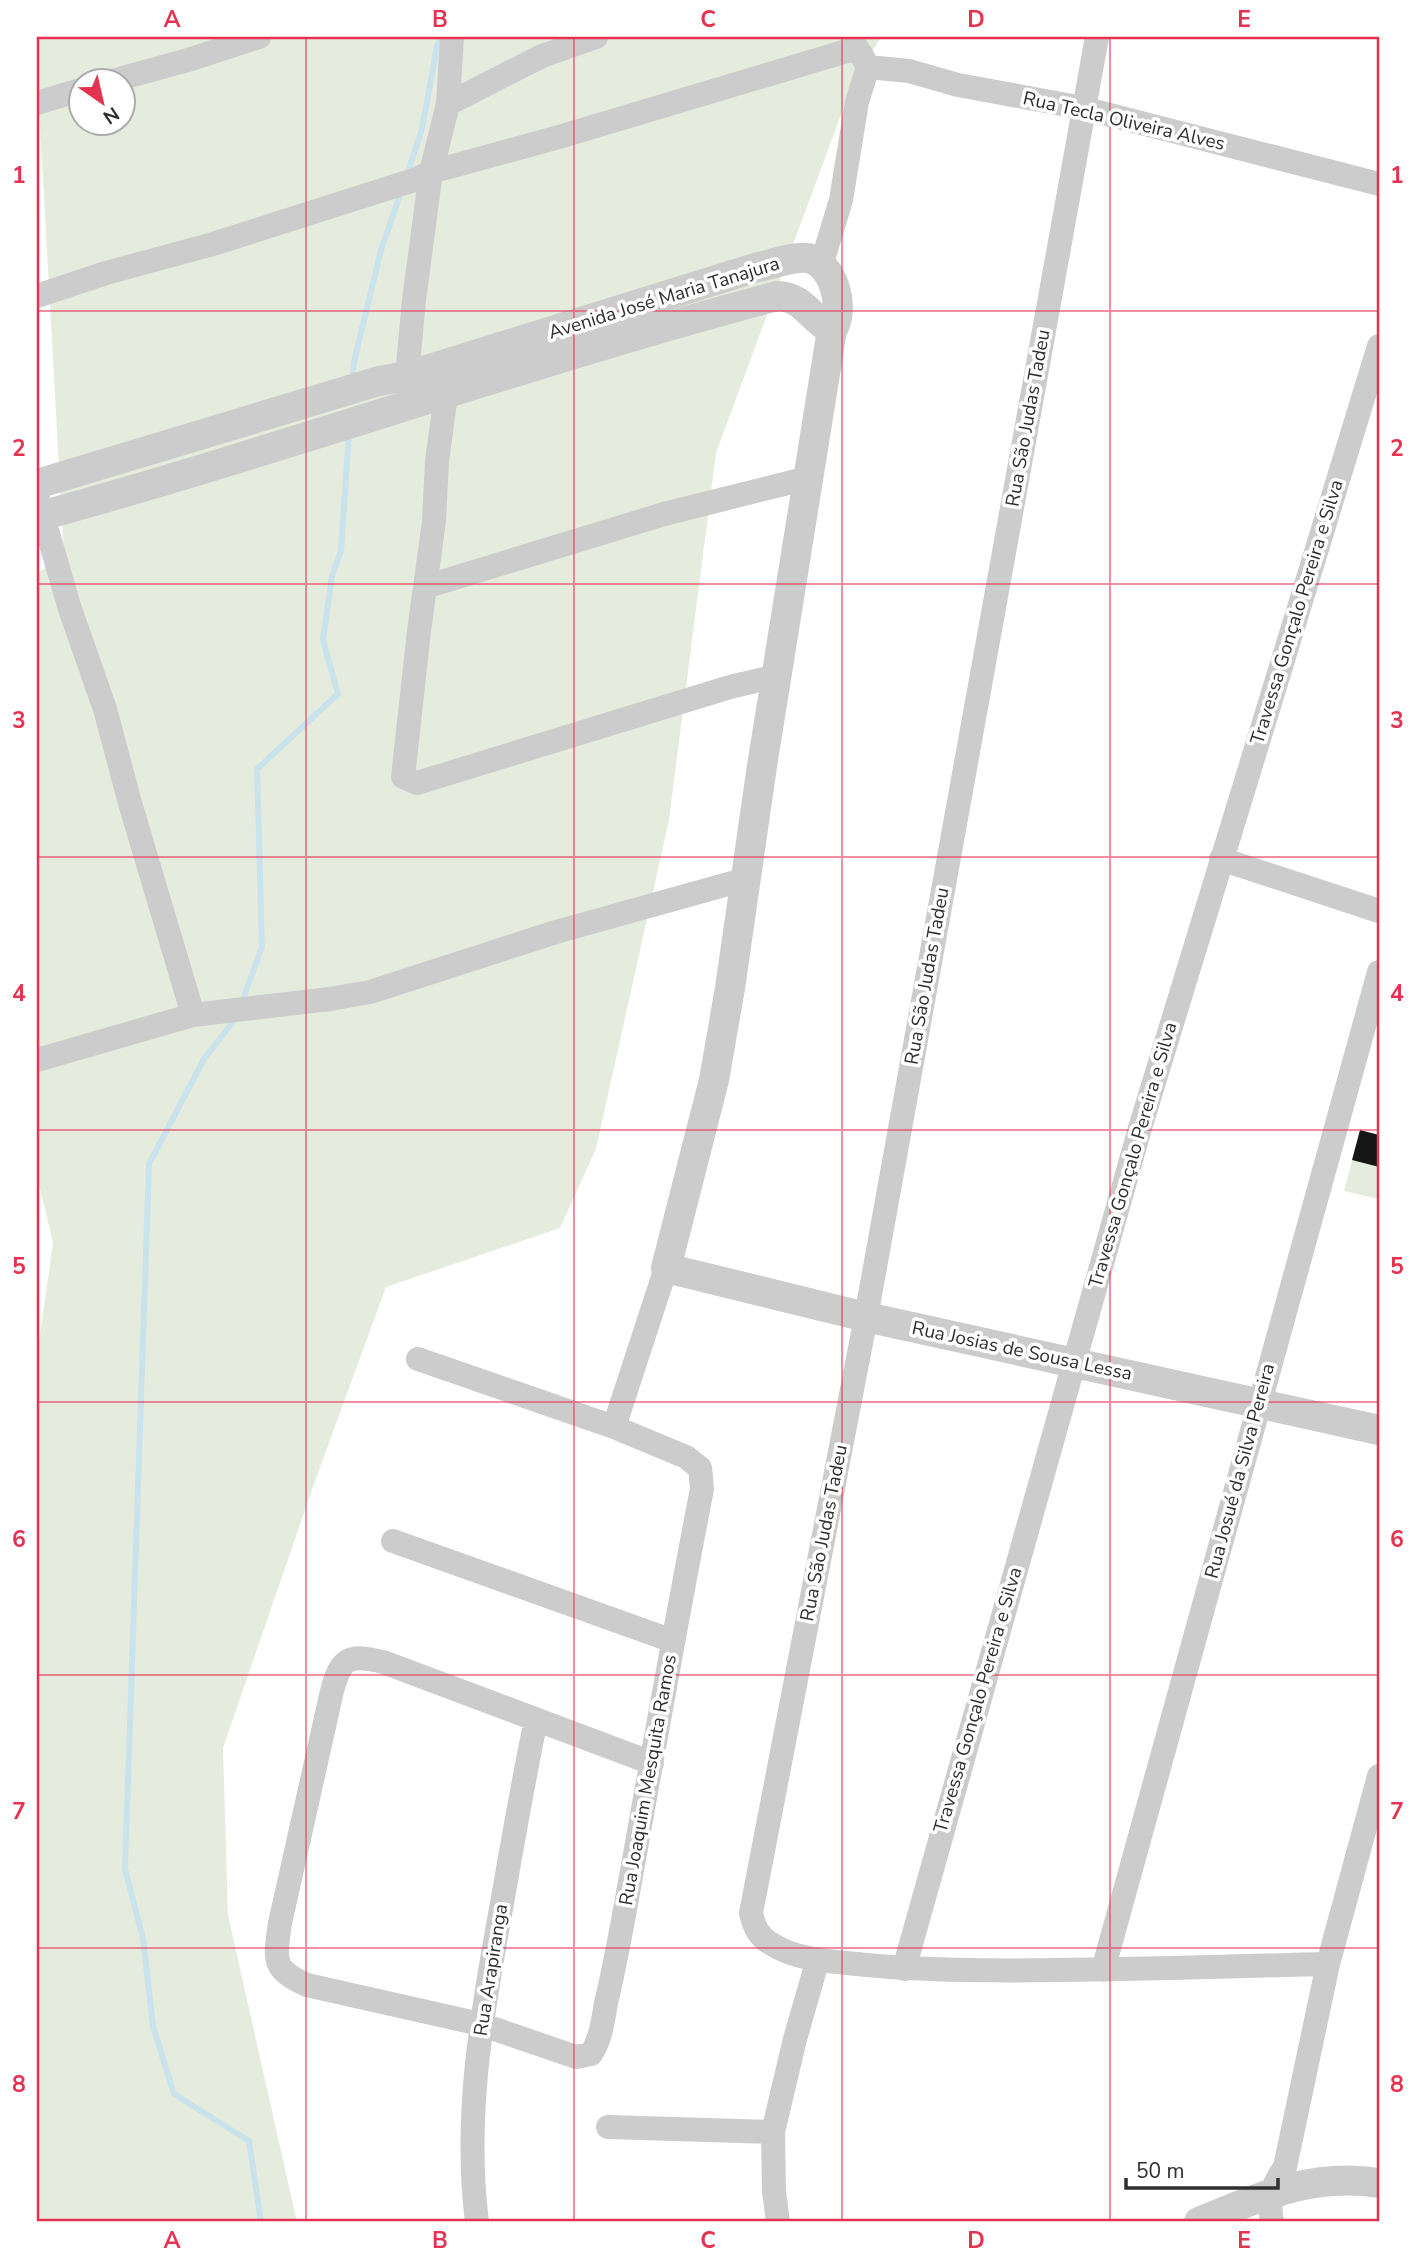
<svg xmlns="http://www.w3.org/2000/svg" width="1416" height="2259" font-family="'Nunito Sans',sans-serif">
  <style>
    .green { fill: #e6ecdd; fill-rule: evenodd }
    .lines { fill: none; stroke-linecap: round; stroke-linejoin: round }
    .stream { stroke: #c9e2ec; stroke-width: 6 }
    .building { fill: #161616 }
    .minor { stroke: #ccc; stroke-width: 24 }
    .tertiary { stroke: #ccc; stroke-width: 30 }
    .grid { fill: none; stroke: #e53250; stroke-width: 2; stroke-opacity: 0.55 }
    .labels { text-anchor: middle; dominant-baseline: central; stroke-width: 7; stroke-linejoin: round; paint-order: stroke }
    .street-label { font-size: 19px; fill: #2f2f2f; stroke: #fff }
    .neatline { fill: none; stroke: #e53250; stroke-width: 2.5 }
    .grid-label { font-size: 23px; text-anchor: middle; font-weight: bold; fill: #e53250 }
  </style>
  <rect width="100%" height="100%" fill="#fff"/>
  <path class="green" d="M37,37H881L852,85L716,453L669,820L596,1149L560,1228L386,1287L314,1484L223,1748L228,1915L297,2222H37V1356L53,1243L37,1176V573L64,557L37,72ZM80,80H122V122H80Z
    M1352,1160L1379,1167V1199L1344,1191Z"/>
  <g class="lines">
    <path class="stream" d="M407,175L422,129L437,46L442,37
      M352,380L354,362L381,250L401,192
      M242,1002L262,947L257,769L338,694L323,640L332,576L341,551L349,433
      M235,1019L204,1059L149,1164L125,1869L143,1938L153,2026L174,2094L249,2141L261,2222"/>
  </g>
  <path class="building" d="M1360,1130L1379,1135V1167L1352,1160Z"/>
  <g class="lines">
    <path class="minor" d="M1097,37L866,1317L751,1913C754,1926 758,1936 770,1943C796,1961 837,1962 867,1965C930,1971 994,1971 1058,1970C1148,1969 1238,1966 1328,1964
      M868,67L909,71L958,85L1083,108L1379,184
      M115,80L188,60L259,37
      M37,103L80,90
      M448,104L542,56L596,37
      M821,266L841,200L857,102L868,67L861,54
      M37,296L106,273L213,244L414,180L431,172L559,137L857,48
      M407,376L414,300L431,172L448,104L452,37
      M446,395L437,461L434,521L419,631L403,777L417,783L730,687L777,676
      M37,496L70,609L105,709L130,803L193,1015
      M425,587L664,514L808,478
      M1221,859L1379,911
      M37,1060L193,1015L330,999L370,992L556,932L746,879
      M418,1359L614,1427L686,1457L700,1468L702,1489C675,1627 651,1765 626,1904C620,1937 614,1970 606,2003C603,2020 601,2039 591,2054L576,2057L480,2024L307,1985C271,1969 275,1959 280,1923L332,1691C341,1657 349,1654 383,1662L652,1763
      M614,1427L666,1268
      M393,1541L673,1641
      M904,1969L1140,1128L1379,346
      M1103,1970L1379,972
      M608,2127L773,2132
      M477,2222C464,2121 481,2019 499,1920C511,1853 522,1786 536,1720
      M778,2222L774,2191L773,2132L795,2039L818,1959
      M1272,2222C1268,2200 1272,2185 1285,2167L1328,1964L1379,1776"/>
    <path class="tertiary" d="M37,484L379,381L407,376L758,267C773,264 793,256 808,258C834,263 846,310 832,330L762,766L730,988L714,1080L666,1268L866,1317L1379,1430
      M37,517C285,449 528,362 777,296C804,296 811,320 832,330
      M1199,2222C1260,2197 1312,2172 1379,2183"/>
  </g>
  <path class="grid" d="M306,37V2222M574,37V2222M842,37V2222M1110,37V2222M37,311H1379M37,584H1379M37,857H1379M37,1130H1379M37,1402H1379M37,1675H1379M37,1948H1379"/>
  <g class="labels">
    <g class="street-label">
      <text transform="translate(1124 121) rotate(13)">Rua Tecla Oliveira Alves</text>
      <text transform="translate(664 298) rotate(-17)">Avenida José Maria Tanajura</text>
      <text transform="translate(1028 418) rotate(-80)">Rua São Judas Tadeu</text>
      <text transform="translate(1297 612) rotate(-73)">Travessa Gonçalo Pereira e Silva</text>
      <text transform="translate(927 976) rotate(-80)">Rua São Judas Tadeu</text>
      <text transform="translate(1133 1155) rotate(-74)">Travessa Gonçalo Pereira e Silva</text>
      <text transform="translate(1022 1351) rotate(12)">Rua Josias de Sousa Lessa</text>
      <text transform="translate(1240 1471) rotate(-75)">Rua Josué da Silva Pereira</text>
      <text transform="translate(824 1533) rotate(-79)">Rua São Judas Tadeu</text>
      <text transform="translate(978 1700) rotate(-74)">Travessa Gonçalo Pereira e Silva</text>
      <text transform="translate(648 1780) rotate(-80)">Rua Joaquim Mesquita Ramos</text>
      <text transform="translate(491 1970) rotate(-81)">Rua Arapiranga</text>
    </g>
  </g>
  <rect width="1416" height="2259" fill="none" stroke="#ffffff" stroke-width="77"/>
  <g transform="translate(102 102) rotate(146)"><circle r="33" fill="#ffffff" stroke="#acacac" stroke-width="2"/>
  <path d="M0-5L12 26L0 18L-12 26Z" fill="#e53250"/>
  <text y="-10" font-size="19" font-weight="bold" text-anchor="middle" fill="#2f2f2f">N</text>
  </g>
  <path d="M1126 2178v10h152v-10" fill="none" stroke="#2f2f2f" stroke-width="3.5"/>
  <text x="1136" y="2178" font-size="21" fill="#2f2f2f" stroke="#ffffff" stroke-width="5" paint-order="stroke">50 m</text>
  <rect x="38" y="38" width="1340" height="2182" class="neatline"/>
  <g class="grid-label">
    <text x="172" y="27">A</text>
    <text x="440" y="27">B</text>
    <text x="708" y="27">C</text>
    <text x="976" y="27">D</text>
    <text x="1244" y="27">E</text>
    <text x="19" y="183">1</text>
    <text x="1397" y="183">1</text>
    <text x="19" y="456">2</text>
    <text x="1397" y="456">2</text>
    <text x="19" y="728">3</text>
    <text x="1397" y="728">3</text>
    <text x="19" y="1001">4</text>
    <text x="1397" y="1001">4</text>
    <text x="19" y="1274">5</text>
    <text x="1397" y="1274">5</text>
    <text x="19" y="1547">6</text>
    <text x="1397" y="1547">6</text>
    <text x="19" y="1819">7</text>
    <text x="1397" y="1819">7</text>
    <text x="19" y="2092">8</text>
    <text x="1397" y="2092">8</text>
    <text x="172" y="2248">A</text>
    <text x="440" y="2248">B</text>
    <text x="708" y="2248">C</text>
    <text x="976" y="2248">D</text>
    <text x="1244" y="2248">E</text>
  </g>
</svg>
